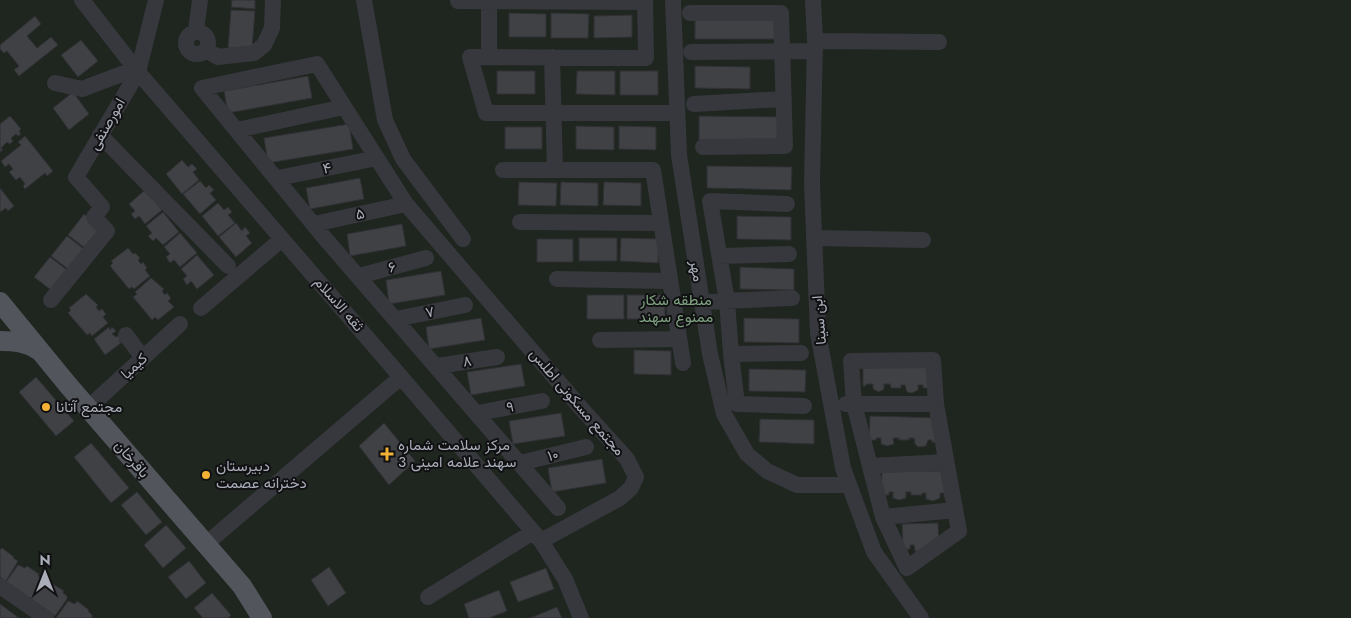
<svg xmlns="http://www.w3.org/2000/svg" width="1351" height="618" font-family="Jost,Vazirmatn,sans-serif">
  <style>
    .green { fill: #1e261f }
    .building { fill: #404145; stroke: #303034 }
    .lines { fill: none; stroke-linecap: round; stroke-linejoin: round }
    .minor { stroke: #37383d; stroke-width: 16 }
    .major { stroke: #53555c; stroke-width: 20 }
    .poi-dot { fill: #f2b134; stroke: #111113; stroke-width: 2 }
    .labels { text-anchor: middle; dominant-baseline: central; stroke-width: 4; stroke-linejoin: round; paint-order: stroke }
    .street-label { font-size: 15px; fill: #a8adb8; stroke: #111113 }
    .park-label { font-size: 15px; fill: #7fa381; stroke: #111113 }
    .poi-label { font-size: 15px; fill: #a8adb8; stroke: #111113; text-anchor: start }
  </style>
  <rect width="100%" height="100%" fill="#161618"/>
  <path class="green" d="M0,0H1351V618H0Z"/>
  <path class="building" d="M232,0H255V9L231,7Z
    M231,10L255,11L252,49L228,48Z
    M509,13L546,14V37H509Z
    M551,13L589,14L588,38H551Z
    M632,15V37L594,38V16Z
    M35,16L41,24L27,36L37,48L51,37L58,45L19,76L14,70L19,66L7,51L4,53L0,49V45Z
    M695,17H778V39H695Z
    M81,40L98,61L78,77L61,55Z
    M695,66L750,67V89L695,88Z
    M497,71H535V94H497Z
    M577,71H615V95L576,94Z
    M620,71H658V95H620Z
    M308,76L312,98L228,113L224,91Z
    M73,92L89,114L69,130L53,108Z
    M10,116L21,129L19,131L21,134L18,136L16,134L11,138L13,141L10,144L7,142L1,148L3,150L0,152V124Z
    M699,116L783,117V141L699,140Z
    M349,124L353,149L268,163L264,138Z
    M576,126L614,127V150L576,149Z
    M619,126L656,127V150L619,149Z
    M505,127H542V149H505Z
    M25,136L53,171L47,176L45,173L25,189L23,186L25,184L20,177L16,180L9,172L13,169L9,164L5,167L1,161L21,145L18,142Z
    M182,160L188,167L192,164L197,169L193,172L199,180L182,194L166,174Z
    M707,166L792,167L791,190L707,188Z
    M360,178L364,199L310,209L306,188Z
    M200,181L206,188L209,185L214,190L210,193L216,200L200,214L183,194Z
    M519,182L557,183L556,206L518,205Z
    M561,182L598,183V206L560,205Z
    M604,182L641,183V206L603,205Z
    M0,188L14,206L8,211L6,208L0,212Z
    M145,190L162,210L145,224L139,216L135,219L131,214L135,211L129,204Z
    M218,203L224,210L228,207L232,212L228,215L235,223L218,236L202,216Z
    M163,212L179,232L163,245L156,238L153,241L148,236L152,233L146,226Z
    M84,214L101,227L85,248L68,235Z
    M737,216L791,217V240L737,239Z
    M236,223L242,231L245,227L250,233L246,236L252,243L236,257L219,237Z
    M402,224L406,246L350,256L347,234Z
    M180,233L197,253L180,267L174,260L170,263L166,257L170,254L164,247Z
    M67,236L84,249L68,269L51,256Z
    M579,238H617V261H579Z
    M621,238L659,239L658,263L620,261Z
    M537,239H573V262H537Z
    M128,248L133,254L135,253L140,258L138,260L141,264L143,262L147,268L145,270L150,276L134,289L132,287L129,289L110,266L113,263L111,261Z
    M197,255L214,275L197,289L191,281L187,285L183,279L187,276L181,269Z
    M50,257L67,270L51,290L34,277Z
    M740,267L794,269V290L740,289Z
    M441,271L445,295L389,304L386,280Z
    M151,278L164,289L162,291L165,295L167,293L171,298L168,301L174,307L158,320L155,317L152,320L133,297L137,294L135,292Z
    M86,294L98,305L96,307L99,311L102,309L106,314L103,317L108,323L92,336L90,333L87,335L68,313L71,310L69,308Z
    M587,295H624V319H587Z
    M627,295H665V319H627Z
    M481,318L485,340L429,349L426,327Z
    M744,318L799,319V343L744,342Z
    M109,327L110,330L112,327L116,331L112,334L116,337L118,336L122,338L119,341L122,342L105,355L94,339Z
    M634,350L671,351V375L634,374Z
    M521,364L525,386L471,395L467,372Z
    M930,365V388H923V385H918V390L912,393L907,392L905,385H901V388H891L890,384H884V389L879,392L873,389V384H866V386H863V366Z
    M749,369L806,370L805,392L749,391Z
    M36,377L74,421L56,436L19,392Z
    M561,413L565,436L513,444L509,421Z
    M870,416L940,418V443L932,442V440H928L926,446L918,447L915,444L914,438H909V440H899V438H893L894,444L887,446L881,444V438H876V440H869Z
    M760,419L814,420V444L759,442Z
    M384,423L415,461L389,485L359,446Z
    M91,443L129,488L111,503L74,457Z
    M602,459L606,483L552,492L548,468Z
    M882,471H952V497H944V493H940V498L933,501L926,499V493H922V495H911V492H906V498L899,500L893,498V492H889V495H881Z
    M137,492L162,522L146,535L121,505Z
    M938,523L939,548L919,553L915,551L914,545H910V549H903L902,524Z
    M166,525L186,548L163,568L144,545Z
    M2,548L14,557L13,558L18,561L6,581L0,577V550Z
    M189,561L206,583L186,599L168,577Z
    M18,565L25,568L27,566L39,574L38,576L42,579L41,581L42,582L31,599L6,582Z
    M329,567L346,593L328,606L311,580Z
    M546,568L554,589L518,602L510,582Z
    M43,582L50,585L51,583L64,591L63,593L67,596V599L55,616L31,599Z
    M499,590L507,611L489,618H469L464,604Z
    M212,593L231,615L228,618H203L194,608Z
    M68,601L75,604L77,601L89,610L88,611L92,615V618H56Z
    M0,604L19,618H0Z
    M557,607L562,618H530Z"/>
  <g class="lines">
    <path class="minor" d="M82,0L138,72L401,377L541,541L565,579L581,618
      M364,0L385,120L403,159L463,239
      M645,0L646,58L470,57L486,113H677
      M673,0L679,155L710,354L724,414L747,454L767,471L797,485H849
      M813,0L815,41L812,184L818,333L843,468L874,552L921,618
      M458,1L645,2
      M690,13H781L785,146L703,147
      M196,31L200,0
      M186 43a11 11 0 1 1 22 0a11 11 0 1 1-22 0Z
      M815,41L939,42
      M206,50L218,57L254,53L264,45L272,28L273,0
      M691,52L815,51
      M489,57V1
      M552,57L555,170
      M55,83L82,89L135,69
      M694,104L784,99
      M237,130L344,107
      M100,135L228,266
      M503,170H653L683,363
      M278,178L377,158
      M787,204L710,201L727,301L731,354L737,404L804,406
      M520,222L661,223
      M314,224L406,204
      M814,238L923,240
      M720,256L789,254
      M359,276L426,258
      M557,279L670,281
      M51,300L107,231L94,217L102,207L76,177L138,72L156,0
      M702,302L792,298
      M201,308L282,239
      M396,319L465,305
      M126,335L143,358
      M600,340L679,339
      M731,354L801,353
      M933,360L936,404L959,531L907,568L883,517L854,404L851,361Z
      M437,366L497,357
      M846,404H936
      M88,408L180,324
      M478,413L542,401
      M520,463L586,447
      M870,466L946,462
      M883,517L955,510
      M541,541L620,498L631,488L636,477L627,459L581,408L406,204L317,64L202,88L323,236L558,508
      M206,544L401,377
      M0,586L46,618
      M428,597L533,532"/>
    <path class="major" d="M0,302L68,385L242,586L262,618
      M0,341C15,341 26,342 38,350"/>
  </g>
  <g class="poi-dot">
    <circle cx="46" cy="407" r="5"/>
    <path d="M384.5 446.5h5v5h5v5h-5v5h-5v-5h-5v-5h5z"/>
    <circle cx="206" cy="475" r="5"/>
  </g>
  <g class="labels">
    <g class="street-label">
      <text transform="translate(107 124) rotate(-60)">امورصنفی</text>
      <text transform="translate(327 168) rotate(-11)">۴</text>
      <text transform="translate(360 214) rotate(-12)">۵</text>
      <text transform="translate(392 267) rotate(-15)">۶</text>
      <text transform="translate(697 271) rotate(81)">مهر</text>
      <text transform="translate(339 304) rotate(49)">ثقه الاسلام</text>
      <text transform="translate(430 312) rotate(-11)">۷</text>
      <text transform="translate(819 320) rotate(-95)">ابن سینا</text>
      <text transform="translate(467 361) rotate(-9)">۸</text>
      <text transform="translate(134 366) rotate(-43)">کیمیا</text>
      <text transform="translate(577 402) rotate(49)">مجتمع مسکونی اطلس</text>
      <text transform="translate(510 407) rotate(-11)">۹</text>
      <text transform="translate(553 455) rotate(-14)">۱۰</text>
      <text transform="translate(132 459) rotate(49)">باقرخان</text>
    </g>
    <g class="park-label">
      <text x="676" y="300">منطقه شکار<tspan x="676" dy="17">ممنوع سهند</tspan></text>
    </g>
    <g class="poi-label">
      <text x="56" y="407">مجتمع آتانا</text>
      <text x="398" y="445">مرکز سلامت شماره<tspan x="398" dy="17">3 سهند علامه امینی</tspan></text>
      <text x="216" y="466">دبیرستان<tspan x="216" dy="17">دخترانه عصمت</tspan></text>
    </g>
  </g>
  <g transform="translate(45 573)" stroke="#111113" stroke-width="4" paint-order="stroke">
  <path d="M0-4L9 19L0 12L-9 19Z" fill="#a8adb8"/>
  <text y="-8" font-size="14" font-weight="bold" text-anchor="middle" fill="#a8adb8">N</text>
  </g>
</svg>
